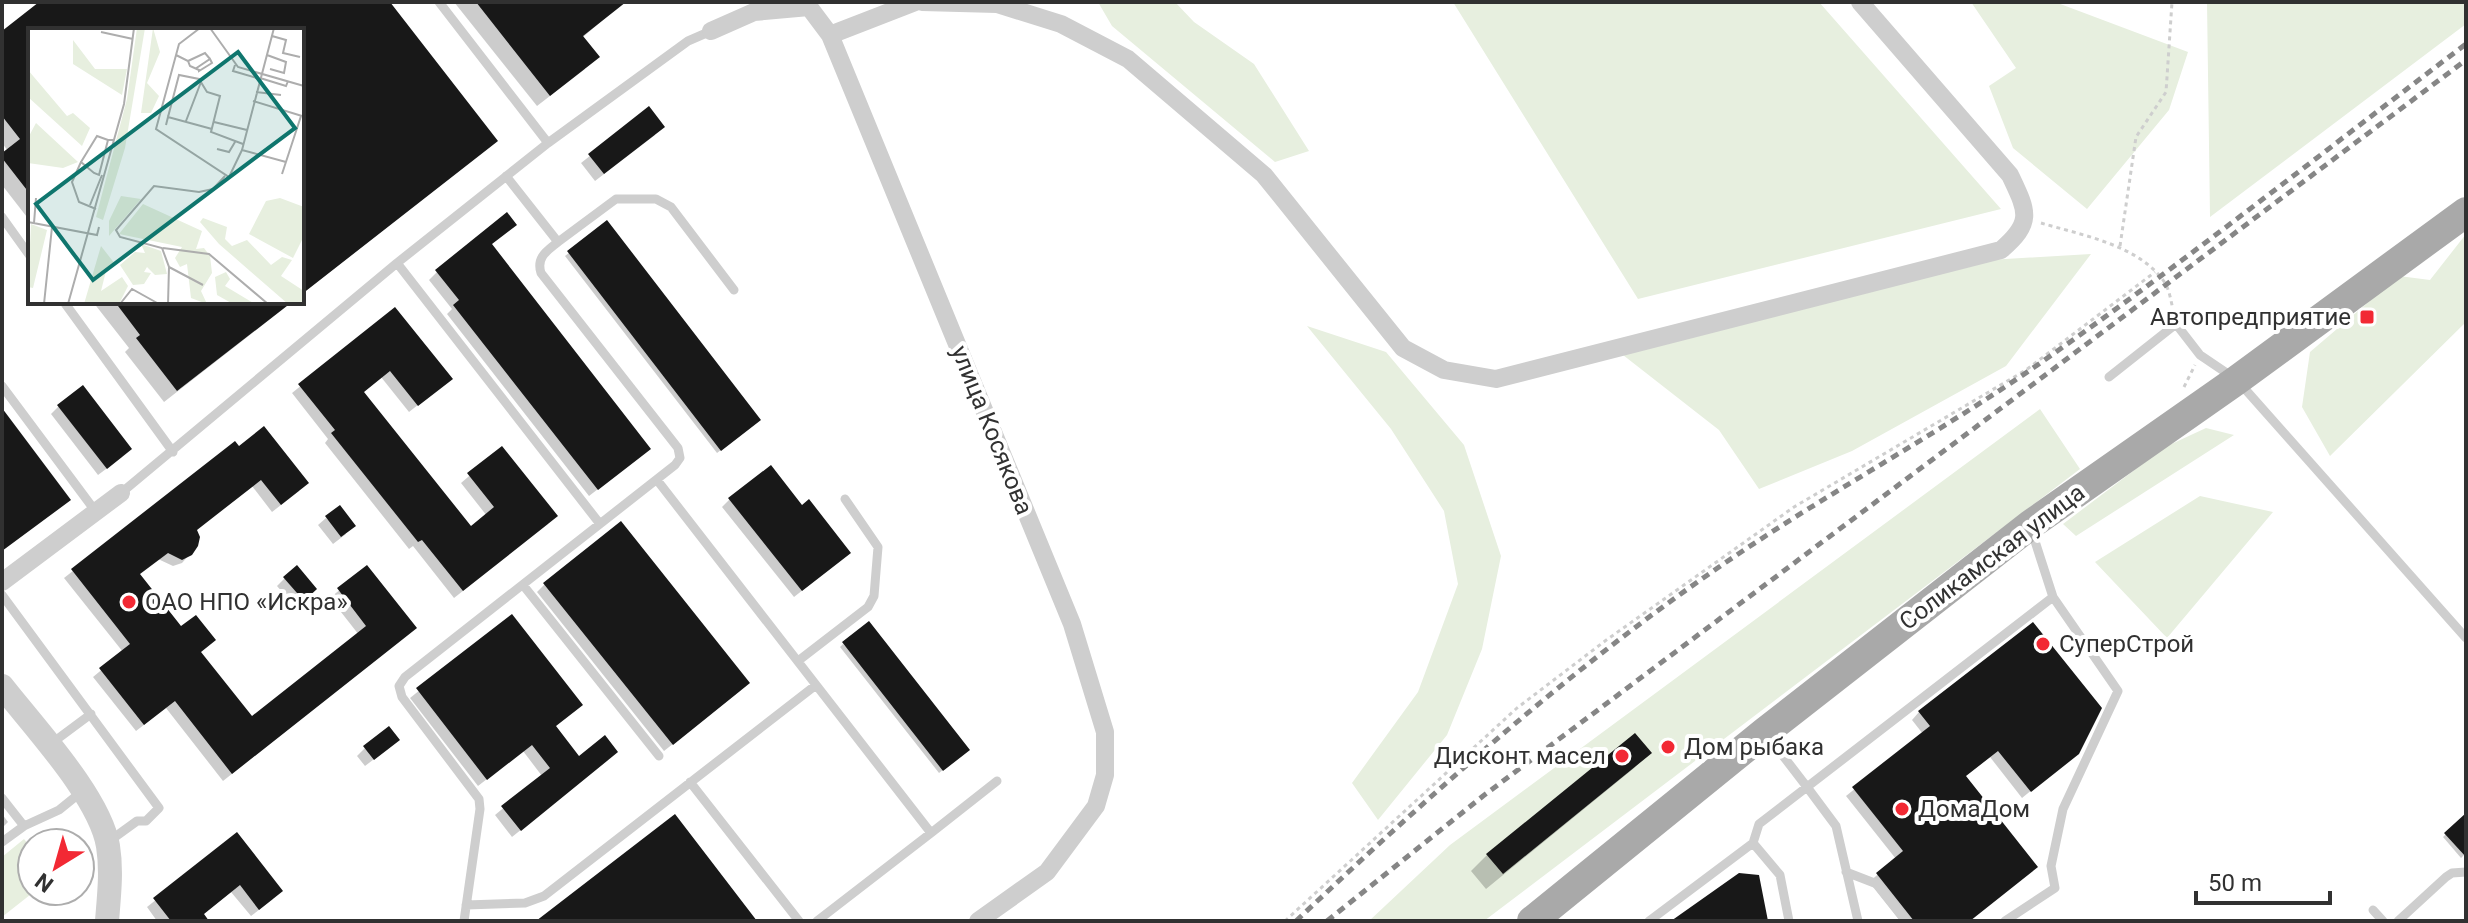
<svg xmlns="http://www.w3.org/2000/svg" width="2468" height="923" font-family="Roboto,sans-serif">
  <style>
    .green { fill: #e7efdf }
    .shadow { fill: #0003 }
    .building { fill: #181818 }
    .lines { fill: none; stroke-linecap: round; stroke-linejoin: round }
    .path { stroke: #cecece; stroke-width: 3; stroke-dasharray: 4 4; stroke-linecap: butt }
    .service { stroke: #cecece; stroke-width: 9 }
    .minor { stroke: #cecece; stroke-width: 18 }
    .tertiary { stroke: #cecece; stroke-width: 24 }
    .primary { stroke: #a9a9a9; stroke-width: 30 }
    .rail { stroke: #868686; stroke-width: 5; stroke-dasharray: 8 6; stroke-linecap: butt }
    .poi-dot { fill: #f22934; stroke: #fff; stroke-width: 3 }
    .labels { text-anchor: middle; dominant-baseline: central; stroke-width: 8; stroke-linejoin: round; paint-order: stroke }
    .poi-label { font-size: 24px; fill: #313131; stroke: #fff; text-anchor: start }
    .street-label { font-size: 24px; fill: #313131; stroke: #fff }
    .inset-road { fill: none; stroke: #adadad; stroke-width: 2 }
    .view { fill: #0f766e; fill-opacity: 0.15; stroke: #0f766e; stroke-width: 4 }
    .inset-edge { fill: none; stroke: #313131; stroke-width: 4 }
  </style>
  <rect width="100%" height="100%" fill="#fff"/>
  <path class="green" d="M1098,2H1175L1194,22L1254,64L1309,151L1275,162L1112,26Z
    M1453,2H1819L2001,209L1638,299Z
    M1971,2H2055L2188,52L2169,110L2087,209L2013,148L1989,86L2016,68Z
    M2207,2H2466V24L2210,217Z
    M2466,234V322L2330,456L2302,407L2310,352L2399,276L2430,280Z
    M2091,254L2006,366L1852,451L1759,489L1719,430L1623,355L1989,260Z
    M1307,326L1386,352L1464,445L1501,556L1482,649L1447,735L1378,820L1352,783L1418,692L1458,584L1444,511L1391,429Z
    M2040,409L2080,469L1484,921H1369L1450,845Z
    M2206,428L2234,435L2076,536L2063,524L2165,447Z
    M2200,496L2273,512L2167,638L2095,562Z
    M24,839L32,849V891H35L2,917V857Z"/>
  <path class="shadow" d="M43,2H387L496,141L302,294V30H30V221L2,185V156L8,151L2,143V34Z
    M454,2H618L620,5L582,38L585,69L537,106Z
    M649,109L655,135L595,181L581,163Z
    M607,223L756,423L717,453L565,256Z
    M490,245L641,456L589,496L447,314L452,309L429,280L437,272Z
    M93,302H292L164,402L125,352L129,348Z
    M395,310L442,386L409,412L381,377L362,392L470,529L487,516L461,483L502,448L548,524L454,598L413,546L409,549L325,443L328,439L292,393Z
    M59,406L122,457L98,475L51,414Z
    M234,444L299,491L272,512L252,486L195,530L190,554L182,563L173,566L158,559L139,574L251,719L359,635L330,598L367,567L406,636L223,781L166,708L136,731L93,677L123,652L64,578Z
    M730,499L841,560L794,597L722,507Z
    M326,518L346,534L333,544L318,525Z
    M285,578L307,596L295,607L277,586Z
    M545,584L740,691L664,751L537,592Z
    M511,617L554,727L578,759L608,760L512,837L495,815L542,776L523,751L478,786L410,698Z
    M843,644L964,753L939,773L840,647Z
    M1919,712L2068,761L2022,798L1990,757L1964,777L1969,921H1900L1869,882L1896,859L1846,796L1923,734L1912,720Z
    M390,747L365,766L357,756L365,748Z
    M1649,753L1633,769L1486,889L1471,871L1487,855Z
    M2,814L8,822L2,828Z
    M2466,815V853L2461,858L2443,837Z
    M237,835L273,899L251,916L231,892L202,915L207,921H157L147,907Z
    M80,864H86L87,880L80,886Z"/>
  <path class="building" d="M39,2H390L498,141L302,294V30H30V194L2,158V153L20,139L2,116V31Z
    M476,2H626L583,36L600,57L550,96Z
    M649,106L665,127L604,174L588,154Z
    M507,212L517,225L492,244L651,449L598,490L453,305L459,300L435,270Z
    M607,220L761,420L721,451L567,251Z
    M115,302H292L177,391L136,338L140,335Z
    M395,307L453,379L418,406L390,371L364,392L471,526L494,507L467,473L502,446L558,516L463,591L422,540L418,542L331,433L335,430L298,384Z
    M83,385L132,449L107,469L57,405Z
    M2,408L71,500L2,551Z
    M264,426L309,483L281,505L261,480L197,530L200,537L198,546L192,555L182,560L168,553L140,574L181,626L196,615L216,640L201,652L252,716L366,626L337,588L367,565L417,628L232,774L175,701L144,725L99,668L130,644L71,569L235,441L239,446Z
    M771,465L802,505L809,499L851,553L802,591L728,498Z
    M340,505L356,526L341,537L325,516Z
    M621,521L750,683L673,745L543,583Z
    M297,565L317,589L304,601L283,577Z
    M512,614L583,705L556,726L579,756L605,735L618,752L521,831L501,806L550,768L532,745L487,780L416,688Z
    M869,621L970,750L943,771L842,642Z
    M2033,622L2102,708L2079,754L2031,792L1998,751L1966,776L2038,867L1970,921H1914L1876,873L1903,851L1852,787L1930,726L1918,711Z
    M389,726L400,740L374,760L363,746Z
    M1635,733L1652,753L1503,874L1486,854Z
    M2466,813V857L2444,833Z
    M675,814L757,921H536Z
    M237,832L283,891L259,910L240,885L204,914L209,921H171L153,898Z
    M1739,873L1759,875L1768,921H1671Z"/>
  <g class="lines">
    <path class="path" d="M2041,223C2081,235 2140,245 2165,283C2170,291 2171,303 2174,313
      M2120,246L2136,137L2166,92L2172,2
      M2184,387L2195,365
      M1285,921L1517,708L1605,641L1794,507L2026,370L2155,272"/>
    <path class="service" d="M548,143L688,41L711,31
      M2,217L30,256
      M558,242L616,199H656L671,207L734,290
      M397,263L600,524
      M64,302L173,452
      M2109,377L2176,324L2200,355L2237,380L2466,638
      M2,386L96,512
      M657,480L931,833L997,781
      M121,493L397,263L548,143L439,2
      M523,585L659,756
      M2,595L159,808L146,821H137L108,842
      M798,661L868,607L874,596L878,547L845,499
      M1767,735L1807,787L2053,597
      M52,743L91,714
      M690,782L799,921
      M2,798L24,826L59,810L80,793
      M2,842L24,826
      M1753,843L1780,875L1789,921
      M1846,872L1877,884L1906,921
      M466,905L525,903L544,896L816,685
      M2373,910L2383,921
      M464,921L480,809L479,799L402,697L399,686L405,677L675,465L680,458L678,448L541,273C536,257 547,251 558,242L506,176
      M817,921L931,833
      M1649,921L1753,843L1759,824L1807,787L1836,826L1858,921
      M2005,921L2055,888L2051,866L2063,809L2118,691L2053,597L2032,532
      M2398,921L2446,877L2452,873L2466,872"/>
    <path class="minor" d="M922,2L997,4L1061,24L1128,59L1264,175L1403,348L1444,370L1496,379L2001,250C2034,222 2027,211 2010,175L1860,2
      M711,31L754,12L809,7L830,35L1072,624L1105,732V775L1096,806L1047,872L978,921
      M830,35L915,2
      M2,582L121,493"/>
    <path class="tertiary" d="M2,686C34,727 100,797 108,846C112,871 109,896 107,921"/>
    <path class="primary" d="M1532,921L1765,732L2030,525L2237,380L2466,212"/>
    <path class="rail" d="M1296,921C1432,793 1565,673 1719,567C1822,496 1933,437 2036,366C2182,264 2323,152 2466,44
      M1327,921L1483,796L2466,60"/>
  </g>
  <g class="poi-dot">
    <rect x="2359" y="309" width="16" height="16" rx="4"/>
    <circle cx="129" cy="602" r="8"/>
    <circle cx="2043" cy="644" r="8"/>
    <circle cx="1668" cy="747" r="8"/>
    <circle cx="1622" cy="756" r="8"/>
    <circle cx="1902" cy="809" r="8"/>
  </g>
  <g class="labels">
    <g class="poi-label">
      <text x="2351" y="317" text-anchor="end">Автопредприятие</text>
      <text x="145" y="602">ОАО НПО «Искра»</text>
      <text x="2059" y="644">СуперСтрой</text>
      <text x="1684" y="747">Дом рыбака</text>
      <text x="1606" y="756" text-anchor="end">Дисконт масел</text>
      <text x="1918" y="809">ДомаДом</text>
    </g>
    <g class="street-label">
      <text transform="translate(992 430) rotate(68)">улица Косякова</text>
      <text transform="translate(1992 557) rotate(-37)">Соликамская улица</text>
    </g>
  </g>
  <g transform="translate(28 28)">
    <rect width="276" height="276" fill="#fff"/>
    <path d="M109,0H117L97,120L75,192L68,189L99,71ZM125,0L132,24L119,55L131,68L123,85H113ZM45,12L67,41H99L94,67L45,36ZM0,42L39,88L45,85L62,100L54,118L0,69ZM8,95L50,134L35,140L0,135V110ZM93,168L113,171L81,208V193ZM252,170L276,179V208L265,230L221,206L238,173ZM115,176L174,203L168,221L176,220L182,228L184,245L173,263L179,276L163,270L159,236L152,239L147,230L154,219L91,206ZM175,190L199,199L197,211L204,218L219,212L243,237L254,229L264,232L253,248L276,263V276H260L191,216L172,194ZM3,196L19,202L5,260L0,259ZM113,216L133,223L139,246L127,247L119,239L116,244L123,245L116,256L105,257L92,237L107,224L117,225ZM73,218L87,236L78,243L73,263L94,249L100,258L91,276H56ZM198,244L202,251L197,258L227,276H205L189,267L187,249Z" fill="#e7efdf"/>
    <path class="inset-road" d="M172,0L151,16L128,101L201,149L214,122M182,0L210,39L276,58M246,0L214,122L258,134M73,4L105,11M244,8L258,12L255,25L272,29M148,27L160,33L162,38L171,42V43L184,35L182,31L167,41M239,27L258,34L256,45L242,41M160,33L177,25L182,31M207,37L205,43L232,51M232,50L258,58L260,53M228,64L253,67M225,73L274,88M140,89L151,47L171,51L179,64L192,68L183,104L215,116M158,93L173,54M186,94L219,102M138,97L140,89L184,101M80,112L69,108L53,134L66,145L71,147L80,112H86M189,121L201,124L207,114M53,134L44,154L51,174L68,181M254,146L273,88M62,177L74,147M0,194L69,207L71,199M6,195L8,170M135,220L181,226L240,276M141,239L175,257M16,276L24,199M40,276L96,76L106,0M92,276L104,261L131,276M140,276L141,239L134,220L92,209L88,202L126,158L171,164L185,161L197,148"/>
    <path class="view" d="M210,24L267,100L65,252L8,176Z"/>
    <rect width="276" height="276" class="inset-edge"/>
  </g>
  <rect width="2468" height="923" fill="none" stroke="#313131" stroke-width="8"/>
  <g transform="translate(56 867) rotate(217)"><circle r="38" fill="#ffffff" stroke="#adadad" stroke-width="2"/>
  <path d="M0-6L14 30L0 20L-14 30Z" fill="#f22934"/>
  <text y="-12" font-size="22" font-weight="bold" text-anchor="middle" fill="#313131">N</text>
  </g>
  <path d="M2196 891v12h134v-12" fill="none" stroke="#313131" stroke-width="4"/>
  <text x="2208" y="891" font-size="24" fill="#313131" stroke="#ffffff" stroke-width="6" paint-order="stroke">50 m</text>
</svg>
